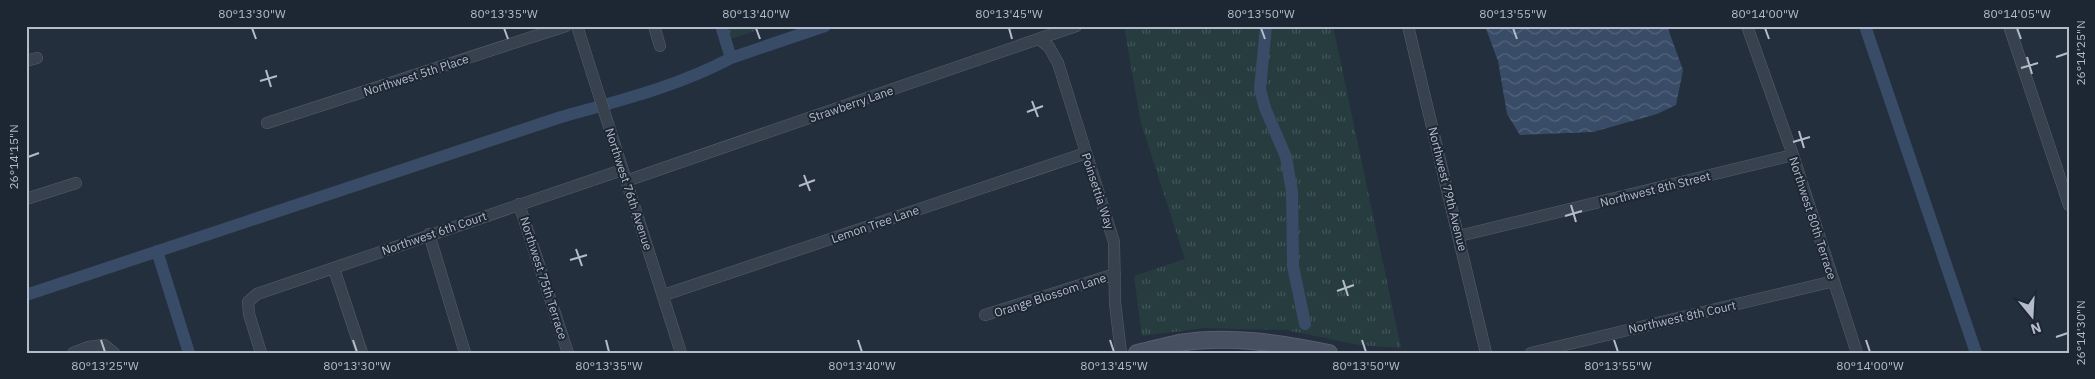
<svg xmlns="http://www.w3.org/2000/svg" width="2095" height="379" font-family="'IBM Plex Sans',sans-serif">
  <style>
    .grass { fill: url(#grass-tufts) }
    .water { fill: url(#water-waves) }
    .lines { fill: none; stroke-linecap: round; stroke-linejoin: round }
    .canal { stroke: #394c67; stroke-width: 12 }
    .street-casing { stroke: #565f6c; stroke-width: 12 }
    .secondary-casing { stroke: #565f6c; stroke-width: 18 }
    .street { stroke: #38414e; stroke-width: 11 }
    .secondary { stroke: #465061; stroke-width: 16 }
    .ticks { fill: none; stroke: #b4bcc9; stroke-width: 2 }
    .labels { text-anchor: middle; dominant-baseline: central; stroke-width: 4; stroke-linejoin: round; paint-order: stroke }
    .street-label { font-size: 12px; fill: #b4bcc9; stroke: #1d2633 }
    .neatline { fill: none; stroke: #b4bcc9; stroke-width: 2 }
    .ticks-label { font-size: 12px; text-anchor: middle; fill: #b4bcc9 }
  </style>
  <defs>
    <pattern id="grass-tufts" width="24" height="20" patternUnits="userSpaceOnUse" patternTransform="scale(1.25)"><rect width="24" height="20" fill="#263c3f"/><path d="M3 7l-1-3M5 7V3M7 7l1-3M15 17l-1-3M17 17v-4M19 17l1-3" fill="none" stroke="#435659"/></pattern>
    <pattern id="water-waves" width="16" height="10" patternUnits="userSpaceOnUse" patternTransform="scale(1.25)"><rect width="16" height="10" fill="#394c67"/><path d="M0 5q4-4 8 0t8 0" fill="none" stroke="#53647b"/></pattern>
  </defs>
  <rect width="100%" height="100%" fill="#242f3e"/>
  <path class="grass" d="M726,26H769L730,39Z
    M1124,26H1333L1401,348L1360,345L1286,330L1204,328L1142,336L1134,276L1185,259L1141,123Z"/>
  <path class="water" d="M1485,26H1667L1683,70L1676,105L1657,114L1593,132L1520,135L1507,114L1498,61Z"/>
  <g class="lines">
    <path class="canal" d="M721,26L731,58
      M1266,26L1260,89L1265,108L1286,157L1292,192L1293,266L1305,324
      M1865,26L1976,353
      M157,251L189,353
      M26,295L561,117C618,101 679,86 731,58L825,26"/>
    <g class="street-casing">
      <path id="street" d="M577,26L681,353
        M654,26L660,46
        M1408,26L1486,353
        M1747,26L1793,155L1857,353
        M2009,26L2069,205
        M1039,39L1049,47L1058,63L1114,242L1115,303L1121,353
        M26,61L37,58
        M267,123L566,26
        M626,181L1076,26
        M26,199L76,183
        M519,204L568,353
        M429,234L465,353
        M1459,236L1793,155
        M334,269L362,353
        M664,295L1086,153
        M985,315L1115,274
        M73,353L88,347L104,345L114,353
        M261,353L249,314L248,302L257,294L622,170
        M1531,353L1834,281"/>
    </g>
    <g class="secondary-casing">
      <path id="secondary" d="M1137,353C1151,350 1165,346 1179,343C1229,335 1280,343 1329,353"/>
    </g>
    <use href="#street" class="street"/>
    <use href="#secondary" class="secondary"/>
  </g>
  <path class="ticks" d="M252,28L256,39M504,28L508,39M756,28L760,39M1009,28L1012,39M1261,28L1265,39M1513,28L1517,39M1765,28L1769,39M2017,28L2021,39M2027,57L2032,74M2056,57L2068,53M2021,68L2038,63M266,70L271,87M260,81L277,76M1032,101L1038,117M1027,112L1043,106M1799,131L1804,148M1793,142L1810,137M28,157L39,153M804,175L810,191M799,186L815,180M1571,205L1576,222M1565,216L1582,211M576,249L582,266M570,260L587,255M1343,280L1348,296M1337,291L1354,285M2056,337L2068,333M101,340L105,352M353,340L357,352M606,340L609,352M858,340L862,352M1110,340L1114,352M1362,340L1366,352M1614,340L1618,352M1866,340L1870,352"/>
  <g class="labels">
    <g class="street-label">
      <text transform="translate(416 75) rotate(-18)">Northwest 5th Place</text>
      <text transform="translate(851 104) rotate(-19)">Strawberry Lane</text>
      <text transform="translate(629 189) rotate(72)">Northwest 76th Avenue</text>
      <text transform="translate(1448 189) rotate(76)">Northwest 79th Avenue</text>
      <text transform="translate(1655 189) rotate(-14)">Northwest 8th Street</text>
      <text transform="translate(1098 191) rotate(72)">Poinsettia Way</text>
      <text transform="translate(1813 218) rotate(72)">Northwest 80th Terrace</text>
      <text transform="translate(875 224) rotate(-19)">Lemon Tree Lane</text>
      <text transform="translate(434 233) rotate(-19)">Northwest 6th Court</text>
      <text transform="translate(544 278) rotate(72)">Northwest 75th Terrace</text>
      <text transform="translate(1050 295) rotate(-18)">Orange Blossom Lane</text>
      <text transform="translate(1682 317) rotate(-13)">Northwest 8th Court</text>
    </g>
  </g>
  <rect width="2095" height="379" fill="none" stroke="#1d2633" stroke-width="55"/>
  <g transform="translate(2032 316) rotate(162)" stroke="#1d2633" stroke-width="4" paint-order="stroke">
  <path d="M0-4L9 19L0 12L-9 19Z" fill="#b4bcc9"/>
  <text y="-8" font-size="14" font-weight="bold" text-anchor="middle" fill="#b4bcc9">N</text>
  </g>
  <rect x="28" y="28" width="2040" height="324" class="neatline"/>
  <g class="ticks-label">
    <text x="252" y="18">80°13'30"W</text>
    <text x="504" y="18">80°13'35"W</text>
    <text x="756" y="18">80°13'40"W</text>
    <text x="1009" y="18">80°13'45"W</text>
    <text x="1261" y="18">80°13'50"W</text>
    <text x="1513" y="18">80°13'55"W</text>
    <text x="1765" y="18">80°14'00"W</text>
    <text x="2017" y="18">80°14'05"W</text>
    <text transform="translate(2081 53) rotate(-90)" y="4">26°14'25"N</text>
    <text transform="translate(14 157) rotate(-90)" y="4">26°14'15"N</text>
    <text transform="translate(2081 333) rotate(-90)" y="4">26°14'30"N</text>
    <text x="105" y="370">80°13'25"W</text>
    <text x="357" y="370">80°13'30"W</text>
    <text x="609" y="370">80°13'35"W</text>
    <text x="862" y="370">80°13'40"W</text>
    <text x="1114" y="370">80°13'45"W</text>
    <text x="1366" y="370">80°13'50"W</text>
    <text x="1618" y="370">80°13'55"W</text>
    <text x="1870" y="370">80°14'00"W</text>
  </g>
</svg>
